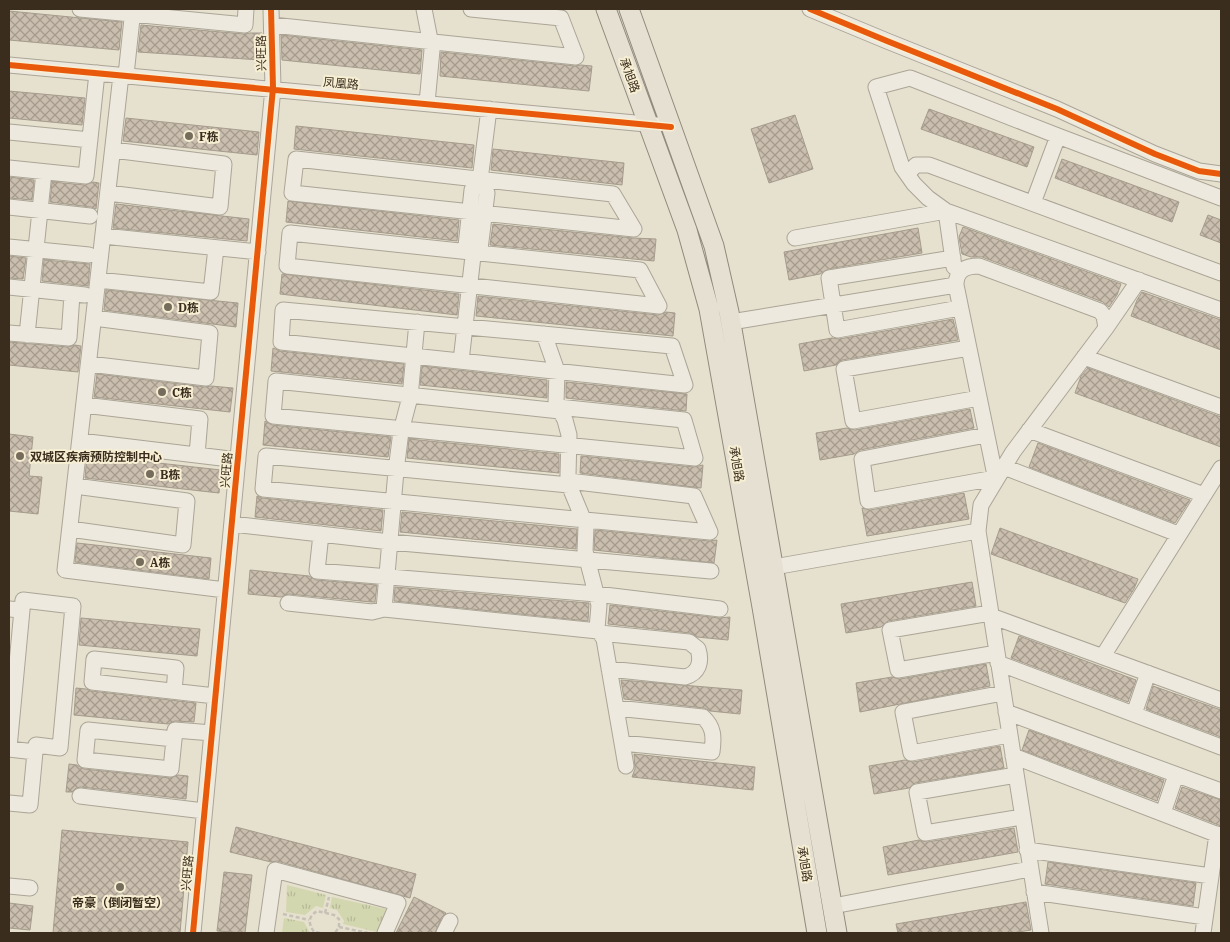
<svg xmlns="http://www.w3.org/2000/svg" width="1230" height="942" font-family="'IBM Plex Serif','Noto Sans SC',serif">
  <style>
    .grass { fill: url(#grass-tufts) }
    .building { fill: url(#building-cross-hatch); stroke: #a69c8d }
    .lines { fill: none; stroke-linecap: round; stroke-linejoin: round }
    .minor-casing { stroke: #aba596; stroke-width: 17 }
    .major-casing { stroke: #918a7d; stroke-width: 21 }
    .path { stroke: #c6c1b6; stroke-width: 2.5; stroke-dasharray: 4 2.5; stroke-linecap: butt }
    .minor { stroke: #ede9df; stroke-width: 15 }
    .major { stroke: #e5e0d1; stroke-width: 19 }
    .cycleway-casing { stroke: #f7efd3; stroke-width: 9 }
    .cycleway { stroke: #e8590c; stroke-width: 6 }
    .poi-dot { fill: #766c5b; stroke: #f7efd3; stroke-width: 2 }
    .labels { text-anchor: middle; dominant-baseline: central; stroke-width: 4; stroke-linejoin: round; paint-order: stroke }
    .street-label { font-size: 12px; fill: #3a2d1d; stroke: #f7efd3 }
    .poi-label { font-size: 12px; font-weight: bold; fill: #3a2d1d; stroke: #f7efd3; text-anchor: start }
  </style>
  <defs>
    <pattern id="grass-tufts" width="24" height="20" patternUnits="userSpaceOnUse" patternTransform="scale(1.25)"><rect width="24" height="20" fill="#d3d7af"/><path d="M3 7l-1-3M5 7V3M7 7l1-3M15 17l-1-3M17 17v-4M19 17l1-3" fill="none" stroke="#b6b996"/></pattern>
    <pattern id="building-cross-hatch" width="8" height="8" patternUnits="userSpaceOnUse" patternTransform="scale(1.25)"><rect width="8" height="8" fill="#cabeae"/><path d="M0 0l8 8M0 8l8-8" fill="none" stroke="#a59b8d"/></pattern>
  </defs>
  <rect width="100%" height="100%" fill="#e6e0ce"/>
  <path class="grass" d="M287,885L326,895L323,908L316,906L305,915L286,912Z
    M332,897L386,909L377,932L343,924L344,921L337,910L330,908Z
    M284,918L304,922L310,933H282Z"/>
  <path class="building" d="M9,11L122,22L119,50L9,40Z
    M141,25L244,34L250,33H262L263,58L261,60L138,52Z
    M281,35L422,50L420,74L282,60Z
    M441,52L575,66L581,65L592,66L589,91L440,76Z
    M9,91L85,98L82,125L9,118Z
    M929,109L1034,147L1027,167L921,129Z
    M795,115L813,169L769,183L751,129Z
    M126,118L259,132L257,155L123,141Z
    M296,126L474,145L472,168L294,149Z
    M493,149L624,163L622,185L491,170Z
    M1062,159L1179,202L1172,222L1055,178Z
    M9,177L34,180L32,200L9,198Z
    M52,182L85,185L93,182L99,183L96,209L91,207L50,202Z
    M288,201L459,220L457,241L286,222Z
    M116,204L249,219L247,241L113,228Z
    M1208,215L1221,220V243L1200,235Z
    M493,224L633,238L656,239L654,261L490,245Z
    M963,227L1121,284L1117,295L1109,307L1103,302L982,257H971L962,254L959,237Z
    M918,228L922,253L828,269L820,274L789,280L784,252Z
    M9,256L26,258L23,279L9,278Z
    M44,260L90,264L88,286L42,281Z
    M282,274L459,294L457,315L280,294Z
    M106,290L238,303L236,327L104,310Z
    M1142,292L1221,320V350L1131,316L1137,300Z
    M478,296L658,315L666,312L675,313L673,336L476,316Z
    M953,319L958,340L842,360L836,365L804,371L799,344L832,338L839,339Z
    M9,342L68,347L75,345L81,346L78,372L9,365Z
    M273,348L280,351L404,364L402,384L271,371Z
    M422,366L547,380V398L420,385Z
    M1088,368L1221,417V447L1075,393L1081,376Z
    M97,374L205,387L211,386L233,388L230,412L94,397Z
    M566,382L687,394L686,411L566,398Z
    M970,409L974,428L860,450L854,454L820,460L816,433L847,428L855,430Z
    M265,421L272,425L391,437L388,457L263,445Z
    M9,434L33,437L29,476L42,477L38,514L9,511Z
    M409,439L559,454V473L407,458Z
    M1038,443L1190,500L1175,523L1029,467Z
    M87,455L221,470L219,493L85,478Z
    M581,456L694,467L703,465L701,488L580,473Z
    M964,493L969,519L867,536L862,508L870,510Z
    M257,496L262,498L383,510L381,531L255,517Z
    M402,512L577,529L576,549L400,532Z
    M1000,528L1138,579L1134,589L1125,603L991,554Z
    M595,530L709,541L717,540L714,563L594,550Z
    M77,543L211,558L209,579L75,562Z
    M250,570L309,576L316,580L377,585L375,602H371L289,594L281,597L248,594Z
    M972,582L976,606L888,621L881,627L846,633L841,604Z
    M395,587L589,603L588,621L394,601Z
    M610,605L719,618L730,617L728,640L697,637L690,633L608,624Z
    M81,618L200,629L197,656L79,645Z
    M1019,636L1136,680L1128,702L1011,658Z
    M986,664L990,686L860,712L856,683L892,677L900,679Z
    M621,680L742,690L740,714L710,711L704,708L624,699Z
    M1153,686L1221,710V737L1146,709Z
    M76,688L86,689L91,691L196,703L194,722L175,721L168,724L74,715Z
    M1029,730L1164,780L1157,801L1022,750Z
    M1000,746L1004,768L915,783L909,788L874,794L869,766L905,760L913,762Z
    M634,754L755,767L753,790L632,777L635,769Z
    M69,764L77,765L84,769L170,778L178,775L188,776L186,799L81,787L76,788L72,792H66Z
    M1182,787L1221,800V826L1175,808Z
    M236,827L416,874L410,898L277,861L271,862L230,852Z
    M1014,828L1018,852L888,875L883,847L919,840L927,842Z
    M62,830L188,842L180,933H53Z
    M1048,862L1196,883L1193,906L1045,884Z
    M224,872L252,875L245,933L217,931Z
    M414,897L446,913L442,917L435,933H396Z
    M1026,902L1031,930L1012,933H898L896,924Z
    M9,903L33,906L30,930L9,928Z"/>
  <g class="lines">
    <g class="minor-casing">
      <path id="minor" d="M80,9L245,25L246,9
        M424,9L432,50L427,103
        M810,9L887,41L1057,109L1155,154L1199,171L1221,174
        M272,25L576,57L561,18L471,9
        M9,65L657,125
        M121,75L65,570L225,590
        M126,75L133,9
        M9,132L90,140
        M296,159L613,194L634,229L292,193Z
        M9,168L86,176L97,73
        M907,174L916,165H929L1221,273
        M480,180L489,109
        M108,193L220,207L224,164L113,150
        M1221,198L1058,136L910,78L876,87L902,167L914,184L928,198L946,211L1221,310
        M1033,203L1058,136
        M9,207L90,216
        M946,211L954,267
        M290,233L640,270L659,306L287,266Z
        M103,236L258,252
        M795,238L946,211
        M9,247L89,255
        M953,258L829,278L837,330L960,308
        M98,280L211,292L216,248
        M9,287L85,295
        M283,310L672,346L685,385L281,342Z
        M731,322L956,285
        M9,333L69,338L72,294
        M544,334L557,371L556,403L565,420L569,435L568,475L569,485L586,526L585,551L599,605L597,629L604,639L626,766
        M27,335L44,172
        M969,348L844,369L853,421L979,398
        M1084,357L1221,407
        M461,361L473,256L480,249L487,193L480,180L472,190L466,246L473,256
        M89,364L206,378L210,333L94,318
        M84,405L200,419L197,455
        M558,407L684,420L695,458L273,416L276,381L560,411
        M1029,430L1204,495
        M986,435L862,459L868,501L995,478
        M80,441L238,460
        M1004,467L1178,534
        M996,480L956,285C956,270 966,266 979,266L1100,311L1104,316L1106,328
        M569,481L694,496L710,532L263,489L266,456L569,485
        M232,524L390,542L711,571
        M70,529L183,545L187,501L75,486
        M321,534L317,571L596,594L720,609
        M774,567L978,531
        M288,603L372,612L384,609L598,631
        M9,609L22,610L9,748
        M384,609L396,471L401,431L410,397L417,322
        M22,610L23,600L73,606L60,748L36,745L35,752
        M990,613L890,630L898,670L997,653
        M991,616L1221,700
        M600,633L689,642L698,649C702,662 699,673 685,677L609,669
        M1103,656L1221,468
        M998,663L1221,747
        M174,691L176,668L94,659L92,682L215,696
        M1003,693L903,712L911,753L1009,735
        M616,708L703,717C714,727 714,737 712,752L622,743
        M1006,712L1221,791
        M1134,714L1148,673
        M174,739L88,730L85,760L171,769L175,730L212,733
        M9,749L35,752L30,805L9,803
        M1013,756L1221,836
        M1016,775L917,792L925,833L1022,817
        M80,796L204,811
        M1163,813L1176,775
        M1027,850L1211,876
        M9,886L30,888
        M1034,892L1205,917
        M833,906L1030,869
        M193,933L273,88L271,9
        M266,933L275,870L398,903L385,933
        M444,933L450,921
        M1041,933L978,531L981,505L1013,452L1106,328L1139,280
        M1203,933L1217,834"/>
    </g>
    <g class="major-casing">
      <path id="major" d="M606,9L687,230L709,309L762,607L817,933
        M629,9L714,246L729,312L837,933"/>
    </g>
    <path class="path" d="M325,913L329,897
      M283,914L309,920
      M339,927L368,933
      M320,933L314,932C308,923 308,917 317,911L334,915L339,919V927L335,933"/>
    <use href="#minor" class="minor"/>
    <use href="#major" class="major"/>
    <g class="cycleway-casing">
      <path id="cycleway" d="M810,9L887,41L1057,109L1155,154L1199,171L1221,174
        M9,65L671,127
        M193,933L273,88L271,9"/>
    </g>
    <use href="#cycleway" class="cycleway"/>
  </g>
  <g class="poi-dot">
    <circle cx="189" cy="136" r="5"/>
    <circle cx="168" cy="307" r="5"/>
    <circle cx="162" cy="392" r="5"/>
    <circle cx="20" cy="456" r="5"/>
    <circle cx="150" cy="474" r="5"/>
    <circle cx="140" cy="562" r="5"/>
    <circle cx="120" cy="887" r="5"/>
  </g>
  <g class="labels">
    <g class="street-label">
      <text transform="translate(261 53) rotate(-91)">兴旺路</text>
      <text transform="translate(630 75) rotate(70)">承旭路</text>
      <text transform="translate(341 83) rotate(5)">凤凰路</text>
      <text transform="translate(737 464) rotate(80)">承旭路</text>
      <text transform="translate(226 470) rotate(-85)">兴旺路</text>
      <text transform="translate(805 864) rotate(80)">承旭路</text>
      <text transform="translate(187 873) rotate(-85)">兴旺路</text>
    </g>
    <g class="poi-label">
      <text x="199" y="136">F栋</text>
      <text x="178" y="307">D栋</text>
      <text x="172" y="392">C栋</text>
      <text x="30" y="456">双城区疾病预防控制中心</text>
      <text x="160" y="474">B栋</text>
      <text x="150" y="562">A栋</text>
      <text x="120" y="902" text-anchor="middle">帝豪（倒闭暂空）</text>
    </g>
  </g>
  <rect width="1230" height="942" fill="none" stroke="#3a2d1d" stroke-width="20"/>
</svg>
